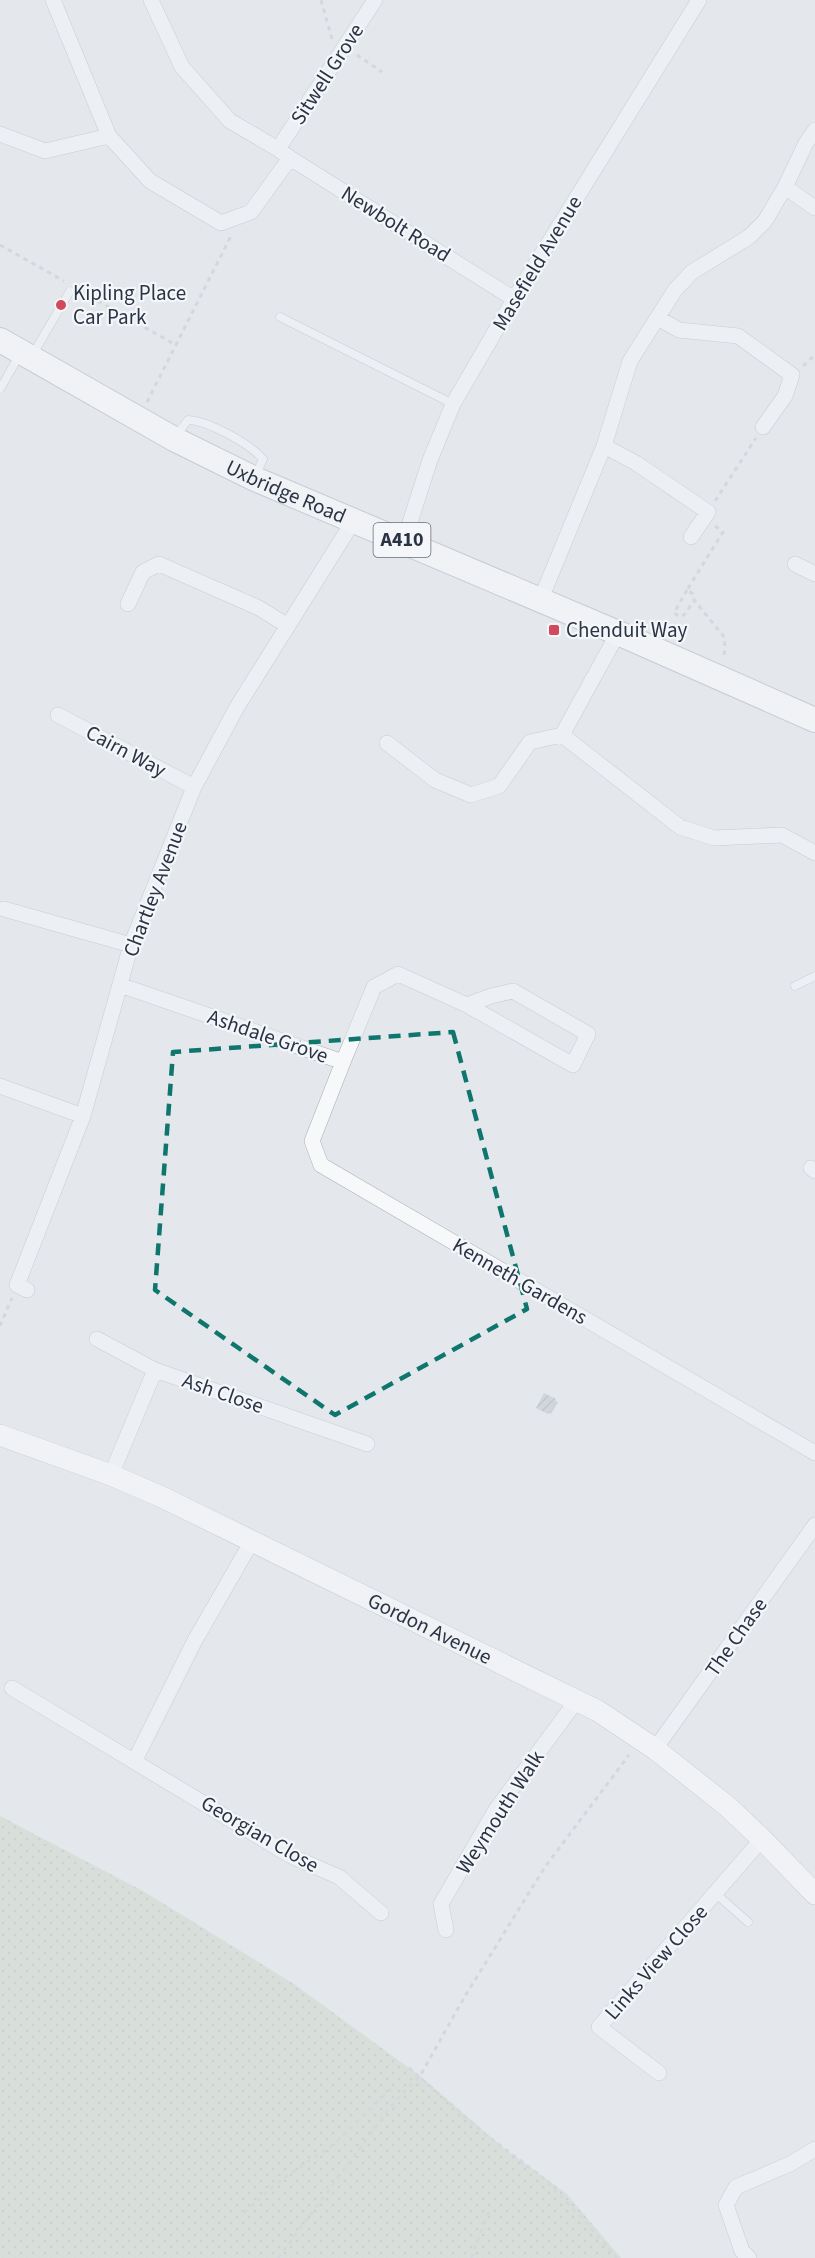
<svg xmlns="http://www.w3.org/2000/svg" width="815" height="2258" font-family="'Source Sans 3',sans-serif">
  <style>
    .grass { fill: url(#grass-dots) }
    .shadow { fill: #0003 }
    .building { fill: url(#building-hatch) }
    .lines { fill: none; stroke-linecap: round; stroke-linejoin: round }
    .lane-casing { stroke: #a9aeb7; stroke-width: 9 }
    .street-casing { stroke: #a9aeb7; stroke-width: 16 }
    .secondary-casing { stroke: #a9aeb7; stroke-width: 22 }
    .primary-casing { stroke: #a3abb8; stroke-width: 26 }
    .path { stroke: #c2c5cb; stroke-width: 3; stroke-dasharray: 4.5 4.5; stroke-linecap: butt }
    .lane { stroke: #f7f8fa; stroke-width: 8 }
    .street { stroke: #f7f8fa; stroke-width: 15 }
    .secondary { stroke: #fff; stroke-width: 21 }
    .primary { stroke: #fff; stroke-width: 24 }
    .marked { fill: none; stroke: #0f766e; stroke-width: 4.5; stroke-dasharray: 12 8; stroke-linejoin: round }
    .poi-dot { fill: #d1495b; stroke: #f4f6f9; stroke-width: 2 }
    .labels { text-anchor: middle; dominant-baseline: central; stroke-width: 4.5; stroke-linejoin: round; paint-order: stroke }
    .shield { fill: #f4f6f9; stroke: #676e7b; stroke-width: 1.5 }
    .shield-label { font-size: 20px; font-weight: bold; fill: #2b3445 }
    .street-label { font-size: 21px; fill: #2b3445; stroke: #f4f6f9 }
    .poi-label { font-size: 21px; fill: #2b3445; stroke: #f4f6f9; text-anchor: start }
  </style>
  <defs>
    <pattern id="grass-dots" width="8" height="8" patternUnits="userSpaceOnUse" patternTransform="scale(1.5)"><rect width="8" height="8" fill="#c9d6c5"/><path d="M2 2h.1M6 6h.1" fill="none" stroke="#adb8ab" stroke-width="1.8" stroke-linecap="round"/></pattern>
    <pattern id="building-hatch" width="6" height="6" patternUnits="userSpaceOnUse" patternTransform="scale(1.5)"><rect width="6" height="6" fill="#bbc0ca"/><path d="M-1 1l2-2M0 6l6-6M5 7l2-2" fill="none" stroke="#989da6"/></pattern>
  </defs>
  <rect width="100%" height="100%" fill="#e4e7ec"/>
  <path class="grass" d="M0,1816L143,1891L294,1984L420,2076L505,2149L566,2193L621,2258H0Z"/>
  <path class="shadow" d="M545,1395L558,1402L551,1414L538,1407Z"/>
  <path class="building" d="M544,1393L556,1399L548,1414L536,1408Z"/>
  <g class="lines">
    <g class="lane-casing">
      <path id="lane" d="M280,317L453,404
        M33,354L70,291
        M0,389L20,354
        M175,437L188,420C209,421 250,444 263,459L256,475
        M795,986L815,976
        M715,1893L748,1922"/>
    </g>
    <g class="street-casing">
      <path id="street" d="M53,0L109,136L150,181L221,223L251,212L290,158
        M151,0L182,67L230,121L278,149L290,158L514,299
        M0,134L45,151L109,136
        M278,149L375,0
        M785,187L815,208
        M658,318L679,330L738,336L792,375L785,396L763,427
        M604,446L636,463L708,512L691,537
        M404,541L430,460L453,404L514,299L699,0
        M795,564L815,574
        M540,601L604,446L630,361L675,290L692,272L749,237L765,221L785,187L806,143L815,130
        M128,604L143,572L159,564L259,608L288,626
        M618,633L562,735L680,827L714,838L782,835L815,853
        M58,715L194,787
        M387,743L435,780L471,795L499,786L530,742L562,735
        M4,909L131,945
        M120,985L343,1062L374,987L398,974L467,1005L573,1065L588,1034L513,991L491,996L467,1005
        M343,1062L312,1141L321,1165L815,1453
        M0,1086L83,1116
        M811,1168L815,1171
        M27,1290L17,1285L83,1116L131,945L194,787L237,707L354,520
        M97,1339L155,1370
        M111,1475L155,1370L367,1444
        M12,1688L291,1856L339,1877L381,1913
        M655,1749L815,1525
        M135,1760L194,1642L252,1541
        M446,1930L441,1904L495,1811L577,1700
        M659,2073L599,2027L762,1839
        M749,2258L742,2251L726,2205L736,2187L790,2164L815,2149"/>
    </g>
    <g class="secondary-casing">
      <g id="secondary">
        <path id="s1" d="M0,1435L111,1475L162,1497L598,1711L655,1749L727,1806L762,1839L815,1894"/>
      </g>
    </g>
    <g class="primary-casing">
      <g id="primary">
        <path id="s2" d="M0,340L174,439L255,479L618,633L815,720"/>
      </g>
    </g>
    <path class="path" d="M321,0L332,39
      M357,55L382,72
      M0,245L64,281
      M82,292L176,345
      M803,366L815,355
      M147,402L231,236
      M715,501L756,438
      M715,526L723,532L687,590L693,594L694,600L725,638L724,659
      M687,590L674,613L680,617L684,615L694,601
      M0,1326L12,1298
      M409,2068L486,2135L541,2176L586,2222L617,2258
      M244,2213L278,2182L334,2144L395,2085
      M278,2258L396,2100L420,2076L465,1996L545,1867L629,1755
      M471,2258L490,2209"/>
    <use href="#lane" class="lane"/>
    <use href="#street" class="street"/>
    <use href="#secondary" class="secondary"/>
    <use href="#primary" class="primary"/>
  </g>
  <path d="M0 0H815V2258H0ZM453,1032L527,1309L335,1415L155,1290L173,1052Z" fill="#e4e7ec" fill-opacity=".55" fill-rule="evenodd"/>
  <path class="marked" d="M453,1032L527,1309L335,1415L155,1290L173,1052Z"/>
  <g class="poi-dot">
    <circle cx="61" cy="305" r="6"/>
    <rect x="548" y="624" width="12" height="12" rx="3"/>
  </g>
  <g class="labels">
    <rect class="shield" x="373.5" y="523" width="57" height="34" rx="4.5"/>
    <g class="shield-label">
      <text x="402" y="540">A410</text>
    </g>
    <g class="street-label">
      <text transform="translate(327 74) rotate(-57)">Sitwell Grove</text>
      <text transform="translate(396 224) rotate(32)">Newbolt Road</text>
      <text transform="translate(537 263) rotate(-59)">Masefield Avenue</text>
      <text stroke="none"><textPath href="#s2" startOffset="324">Uxbridge Road</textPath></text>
      <text transform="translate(126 751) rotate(28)">Cairn Way</text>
      <text transform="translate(155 889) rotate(-69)">Chartley Avenue</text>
      <text transform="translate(268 1036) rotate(19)">Ashdale Grove</text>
      <text transform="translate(520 1281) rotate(30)">Kenneth Gardens</text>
      <text transform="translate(223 1393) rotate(19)">Ash Close</text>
      <text stroke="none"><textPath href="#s1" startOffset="472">Gordon Avenue</textPath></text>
      <text transform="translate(736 1637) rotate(-55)">The Chase</text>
      <text transform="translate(500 1812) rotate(-57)">Weymouth Walk</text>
      <text transform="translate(260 1834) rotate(30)">Georgian Close</text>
      <text transform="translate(656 1962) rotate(-49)">Links View Close</text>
    </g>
    <g class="poi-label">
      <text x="73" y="293">Kipling Place<tspan x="73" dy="24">Car Park</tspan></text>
      <text x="566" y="630">Chenduit Way</text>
    </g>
  </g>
</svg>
